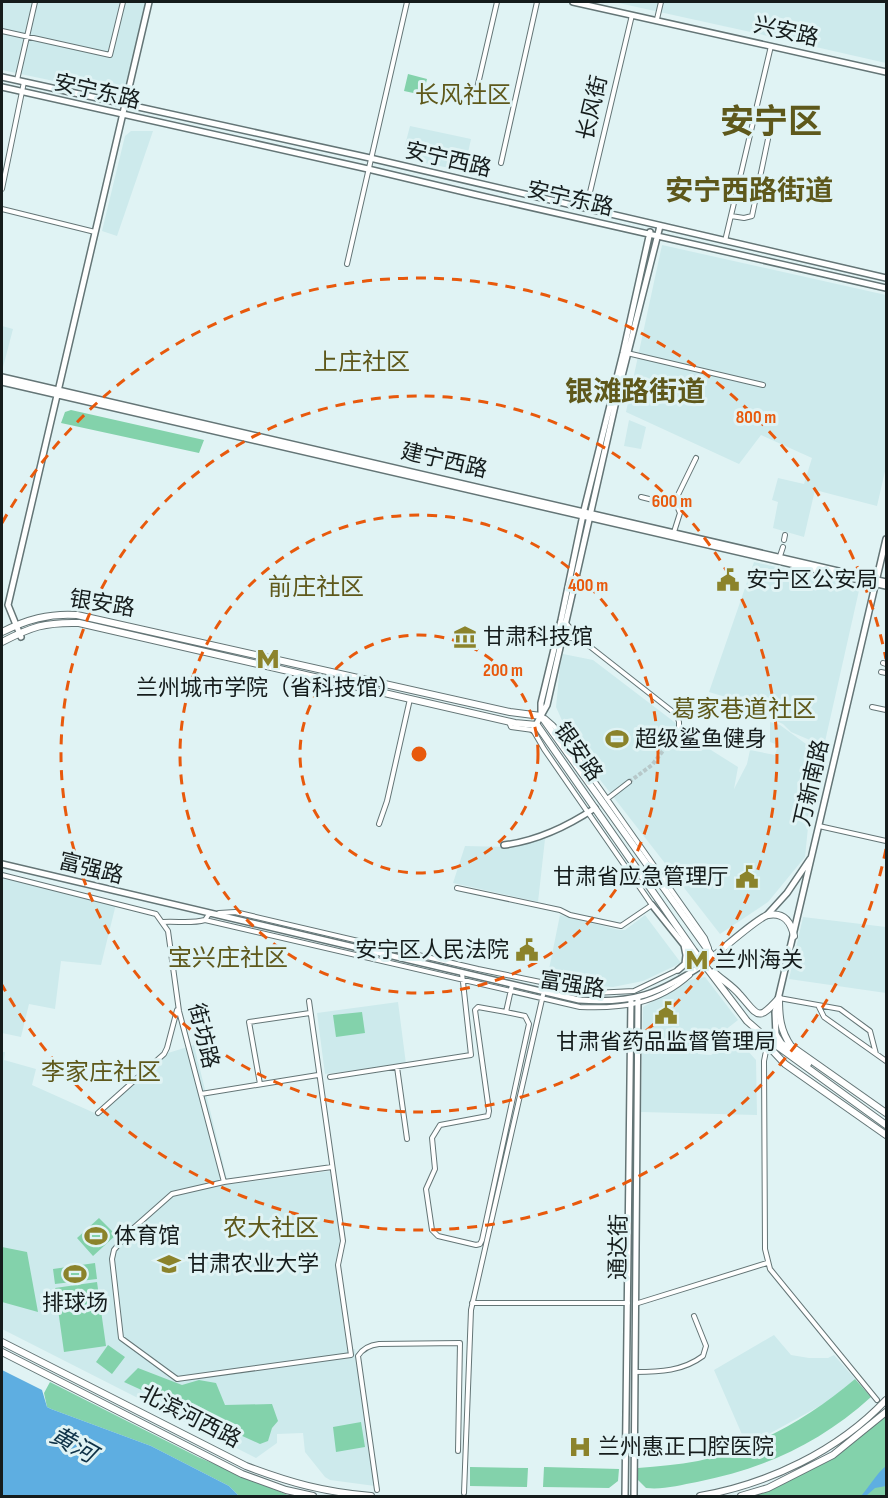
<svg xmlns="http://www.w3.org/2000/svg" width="888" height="1498" font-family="'Sofia Sans Condensed','Noto Sans SC',sans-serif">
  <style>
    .built { fill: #cdeaec }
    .green { fill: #83d2ab }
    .water { fill: #5eaee1 }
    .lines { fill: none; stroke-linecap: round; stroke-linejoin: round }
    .street-tunnel { stroke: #b7c8c9; stroke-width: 4; stroke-dasharray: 4 2; stroke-linecap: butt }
    .street-casing { stroke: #647576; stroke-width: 6 }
    .secondary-casing { stroke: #647576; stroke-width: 8 }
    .primary-casing { stroke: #647576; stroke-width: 8 }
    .street { stroke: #fff; stroke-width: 4 }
    .secondary { stroke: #fff; stroke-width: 5 }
    .primary { stroke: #fff; stroke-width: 6 }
    .ring { fill: none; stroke: #e8590c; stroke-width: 3; stroke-dasharray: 10 8 }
    .labels { text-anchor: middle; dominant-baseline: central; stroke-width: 6; stroke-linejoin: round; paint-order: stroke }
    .street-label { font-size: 22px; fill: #151c1c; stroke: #e0f3f4 }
    .poi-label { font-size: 22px; fill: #151c1c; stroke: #e0f3f4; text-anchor: start }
    .neighbourhood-label { font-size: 24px; fill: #5e581b; stroke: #e0f3f4 }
    .water-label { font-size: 24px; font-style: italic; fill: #103348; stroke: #e0f3f4 }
    .district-label { font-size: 28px; font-weight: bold; fill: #5e581b; stroke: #e0f3f4 }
    .town-label { font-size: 34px; font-weight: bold; fill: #5e581b; stroke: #e0f3f4 }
    .centre { fill: #e8590c; stroke: #e0f3f4; stroke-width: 3 }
    .ring-label { font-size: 18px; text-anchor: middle; font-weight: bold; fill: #e8590c; stroke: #e0f3f4; stroke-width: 6; stroke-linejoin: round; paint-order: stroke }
  </style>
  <rect width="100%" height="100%" fill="#e0f3f4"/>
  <path class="built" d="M2,2H147L124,96L2,70Z
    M614,2H886V63L746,31Z
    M410,126L471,139L464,171L415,161L417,152L404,149Z
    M131,131H153L117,236L102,231L125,136Z
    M662,245L886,295V467L877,506L815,490L804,537L773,528L778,502L772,500L778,478L804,484L812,458L761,435L739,464L626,412Z
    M2,326L13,329L2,371Z
    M629,420L646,427L641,449L624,446Z
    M754,562L860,586L824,746L791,732L783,724L743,706L742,702L709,692Z
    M563,654L593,660L711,750L738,767L734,789L747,764L750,750L775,755L778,745L770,742V722L780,725L806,744L824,751L810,808L805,857L768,902L720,934L573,745L556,707L560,666Z
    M545,839L538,902L453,883L465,846L508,847Z
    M2,875L116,904L101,965L61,961L55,1009L29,1004L21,1037L2,1033Z
    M560,915L619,930H625L645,915L681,963L643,981L613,987L577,985L547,979Z
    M803,917L886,927V993L789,979Z
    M705,977L738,1020L706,1045H698V1054L711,1055L736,1038L756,1060L757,1115L641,1112L643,1007L690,980Z
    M398,1002L406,1064L325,1074L317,1013Z
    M194,1045L227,1179L231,1184L330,1171L342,1247L336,1260V1269L347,1349H355L375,1486L330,1480L325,1477L305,1452L303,1433L277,1434V1443L256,1458L2,1329V1052H5L4,1060L36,1069L32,1085L99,1115L168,1053Z
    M774,1335L791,1355L809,1358H828L834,1355L855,1379L829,1401L747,1446L714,1370Z"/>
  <path class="green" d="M408,74L427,79L423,95L404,91Z
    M71,410L204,440L199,453L61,423L65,412Z
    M362,1012L365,1033L336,1037L333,1015Z
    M99,1218L116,1235L93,1256L77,1238Z
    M2,1247L27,1252L38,1312L2,1302Z
    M95,1263L97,1279L55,1284L53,1269Z
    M97,1282L106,1346L64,1352L55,1288Z
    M108,1345L125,1357L112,1374L96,1362Z
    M138,1368L182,1385L199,1380L216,1383L225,1405L272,1404L278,1421L272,1428L268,1441L260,1444L124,1382Z
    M855,1379L871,1397C819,1444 765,1468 697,1482C680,1485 663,1490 646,1488L638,1480V1468C658,1466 678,1465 698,1461C756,1449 810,1417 855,1379Z
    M50,1382L198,1457L290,1496H239L229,1486L151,1446L51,1409L47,1407L44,1393Z
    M886,1412V1496H753C804,1478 844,1446 886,1412Z
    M361,1422L365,1447L336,1452L333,1427Z
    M470,1467L528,1468L527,1487L470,1486Z
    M544,1467L619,1469L618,1481L609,1488L543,1487Z"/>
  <path class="water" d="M2,1370L42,1390L47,1407L51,1409L151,1446L229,1486L239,1496H2Z
    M886,1466V1486L875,1488L866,1496H861C869,1487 876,1474 886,1466Z"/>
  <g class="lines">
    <path class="street-tunnel" d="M629,782L652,765L679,730"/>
    <g class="street-casing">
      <path id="street" d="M657,19L661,2
        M2,31L110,55L123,2
        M17,80L35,2
        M475,97L497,2
        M501,163L537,2
        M2,189L24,82
        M2,209L95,232
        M586,209L632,15
        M731,216L744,218L752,216L768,139
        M725,241L771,46
        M347,264L407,2
        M627,353L763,385
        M641,497L677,506L680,513L674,532
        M673,505L696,458
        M784,540L785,535
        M780,556L783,547
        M565,622L579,638L677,715L679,722V730
        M562,638H578
        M883,663L886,664
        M881,672L886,673
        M872,707L886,710
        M545,718L553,725L567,742L705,938L709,948
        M607,799L629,782
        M379,824L387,801L410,699
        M819,826L886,841
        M2,875L156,914L168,931L179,1011L224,1182
        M457,888L560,910L570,915L621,926L652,905L544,749L533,730L511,727L509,722
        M219,913L235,912L478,969L594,993L634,991L678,970
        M205,920L580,1007C622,1009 658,1004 690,975
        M163,922C178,921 191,924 205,920L209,914H211
        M779,998L840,1009L870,1031L876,1054
        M309,1001L343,1241L338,1265L351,1355L177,1379L121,1338L112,1259L114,1250L129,1232L172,1194L224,1182L332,1167
        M819,1007L824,1017L886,1061
        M506,1012L525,1016L529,1024L482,1240L480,1244L476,1245L438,1236L432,1230L426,1189L435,1169L432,1138L440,1125L488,1116L489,1111L475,1010L478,1007L506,1012L512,985
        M767,1046L764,1061L765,1249L770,1269L877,1400
        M397,1067L407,1139
        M330,1077L471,1055L462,973
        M260,1084L249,1022L310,1013
        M201,1094L318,1075
        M98,1113L164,1054L167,1048L177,1010
        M472,1303H628
        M635,1304L767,1263
        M635,1372C660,1372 683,1371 703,1356L706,1346L694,1316
        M377,1490L358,1356C363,1348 370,1345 379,1344L460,1343L458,1451
        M464,1493L471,1310L543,995"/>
    </g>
    <g class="secondary-casing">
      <path id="secondary" d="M573,2L886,72
        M2,77L370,158L886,278
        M2,87L368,169L477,195L886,288
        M2,377L886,582
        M2,382L886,586
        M21,637L8,605L149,2
        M541,714V703L561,620L584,510L623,353L650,232
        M533,730L547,705L619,388L660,226
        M504,845C536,841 568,826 595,808
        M2,864L579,1000C634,1004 659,994 704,964L701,961
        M652,905L684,945L686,955L685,964L678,970
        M767,915L787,893L810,859
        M684,945L694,955
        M776,1035L775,1012L886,539
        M625,1496L631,999
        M634,1496L638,998"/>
    </g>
    <g class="primary-casing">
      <path id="primary" d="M2,632C26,620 49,613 77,615L510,712L541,716L713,957
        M2,642C31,627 45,622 79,623L515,723L537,725L694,951L747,1021L769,1040L886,1125
        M704,964C716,955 758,917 768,915C784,912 791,922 794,936
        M714,972C722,980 733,986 740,995C758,1015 757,1023 779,998
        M779,998C779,1016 780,1030 791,1046L886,1113
        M755,1032L785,1064L886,1135
        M776,1035L781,1043L808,1064
        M2,1342L246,1466C291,1483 324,1492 371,1496
        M2,1352L242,1474L286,1490L313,1496
        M700,1496C768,1484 838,1451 886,1400
        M741,1496L768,1488L833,1455L886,1412"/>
    </g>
    <use href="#street" class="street"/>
    <use href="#secondary" class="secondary"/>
    <use href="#primary" class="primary"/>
  </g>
  <g class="ring">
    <circle cx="419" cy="754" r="119"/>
    <circle cx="419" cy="754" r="239"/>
    <circle cx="419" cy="754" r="358"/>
    <path d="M886 849A477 477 0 0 1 2 985M2 523A477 477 0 0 1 886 659"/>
  </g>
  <defs>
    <g id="civic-bare" transform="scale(1.8)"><path d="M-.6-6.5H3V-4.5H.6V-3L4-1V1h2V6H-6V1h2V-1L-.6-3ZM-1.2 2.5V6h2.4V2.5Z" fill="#8b832b" stroke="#e0f3f4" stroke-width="2.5" paint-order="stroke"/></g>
    <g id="museum-bare" transform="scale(1.8)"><path d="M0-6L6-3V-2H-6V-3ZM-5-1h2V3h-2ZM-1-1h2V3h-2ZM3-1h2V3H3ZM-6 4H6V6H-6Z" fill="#8b832b" stroke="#e0f3f4" stroke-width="2.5" paint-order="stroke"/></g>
    <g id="metro-bare" transform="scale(1.8)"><path d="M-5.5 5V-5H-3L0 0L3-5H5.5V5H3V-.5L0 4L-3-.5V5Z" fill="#8b832b" stroke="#e0f3f4" stroke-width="2.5" paint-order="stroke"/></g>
    <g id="stadium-bare" transform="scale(1.8)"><path d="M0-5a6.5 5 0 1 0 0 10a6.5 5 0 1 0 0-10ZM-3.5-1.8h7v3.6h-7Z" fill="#8b832b" stroke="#e0f3f4" stroke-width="2.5" paint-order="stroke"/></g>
    <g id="university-bare" transform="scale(1.8)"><path d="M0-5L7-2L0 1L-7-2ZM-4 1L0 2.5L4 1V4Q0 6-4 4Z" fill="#8b832b" stroke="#e0f3f4" stroke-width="2.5" paint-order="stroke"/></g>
    <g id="hospital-bare" transform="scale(1.8)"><path d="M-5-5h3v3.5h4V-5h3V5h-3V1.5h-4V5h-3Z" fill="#8b832b" stroke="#e0f3f4" stroke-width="2.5" paint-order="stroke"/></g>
  </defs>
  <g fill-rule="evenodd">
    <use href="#civic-bare" x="728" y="580"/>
    <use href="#museum-bare" x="465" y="637"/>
    <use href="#metro-bare" x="268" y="659"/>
    <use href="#stadium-bare" x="617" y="739"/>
    <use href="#civic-bare" x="747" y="877"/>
    <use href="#civic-bare" x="527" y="950"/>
    <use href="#metro-bare" x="697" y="960"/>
    <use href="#civic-bare" x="666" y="1013"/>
    <use href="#stadium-bare" x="96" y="1236"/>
    <use href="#university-bare" x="169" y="1264"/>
    <use href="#stadium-bare" x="75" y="1274"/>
    <use href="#hospital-bare" x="580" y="1447"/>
  </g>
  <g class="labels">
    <g class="street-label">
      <text transform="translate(786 32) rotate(13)">兴安路</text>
      <text transform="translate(97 92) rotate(13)">安宁东路</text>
      <text transform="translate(593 108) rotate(-77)">长风街</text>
      <text transform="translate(448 160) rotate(13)">安宁西路</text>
      <text transform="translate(570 199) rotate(13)">安宁东路</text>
      <text transform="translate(444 461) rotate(13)">建宁西路</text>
      <text transform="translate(102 604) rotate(9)">银安路</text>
      <text transform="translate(578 752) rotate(55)">银安路</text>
      <text transform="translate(812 783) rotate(-77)">万新南路</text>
      <text transform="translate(91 869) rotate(14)">富强路</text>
      <text transform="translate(572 985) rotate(9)">富强路</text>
      <text transform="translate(203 1036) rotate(76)">街坊路</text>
      <text transform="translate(619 1247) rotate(-89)">通达街</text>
      <text transform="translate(190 1417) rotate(27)">北滨河西路</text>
    </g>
    <g class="poi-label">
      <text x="746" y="580">安宁区公安局</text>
      <text x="483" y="637">甘肃科技馆</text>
      <text x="268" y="688" text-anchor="middle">兰州城市学院（省科技馆）</text>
      <text x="635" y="739">超级鲨鱼健身</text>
      <text x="729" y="877" text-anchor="end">甘肃省应急管理厅</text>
      <text x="509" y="950" text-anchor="end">安宁区人民法院</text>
      <text x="715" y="960">兰州海关</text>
      <text x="666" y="1042" text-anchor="middle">甘肃省药品监督管理局</text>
      <text x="114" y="1236">体育馆</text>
      <text x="187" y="1264">甘肃农业大学</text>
      <text x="75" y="1303" text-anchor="middle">排球场</text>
      <text x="598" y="1447">兰州惠正口腔医院</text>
    </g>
    <g class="neighbourhood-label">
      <text x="463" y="95">长风社区</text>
      <text x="362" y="362">上庄社区</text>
      <text x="316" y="587">前庄社区</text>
      <text x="744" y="709">葛家巷道社区</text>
      <text x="228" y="958">宝兴庄社区</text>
      <text x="101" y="1072">李家庄社区</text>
      <text x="271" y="1228">农大社区</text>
    </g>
    <g class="water-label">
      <text transform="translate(73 1445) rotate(29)">黄河</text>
    </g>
    <g class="district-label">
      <text x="749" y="191">安宁西路街道</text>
      <text x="635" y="392">银滩路街道</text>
    </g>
    <g class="town-label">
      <text x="771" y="122">安宁区</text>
    </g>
  </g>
  <circle cx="419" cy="754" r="9" class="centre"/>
  <g class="ring-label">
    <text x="756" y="423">800 m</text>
    <text x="672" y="507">600 m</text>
    <text x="588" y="591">400 m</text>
    <text x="503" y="676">200 m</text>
  </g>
  <rect width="888" height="1498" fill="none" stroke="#151c1c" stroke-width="6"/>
</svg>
